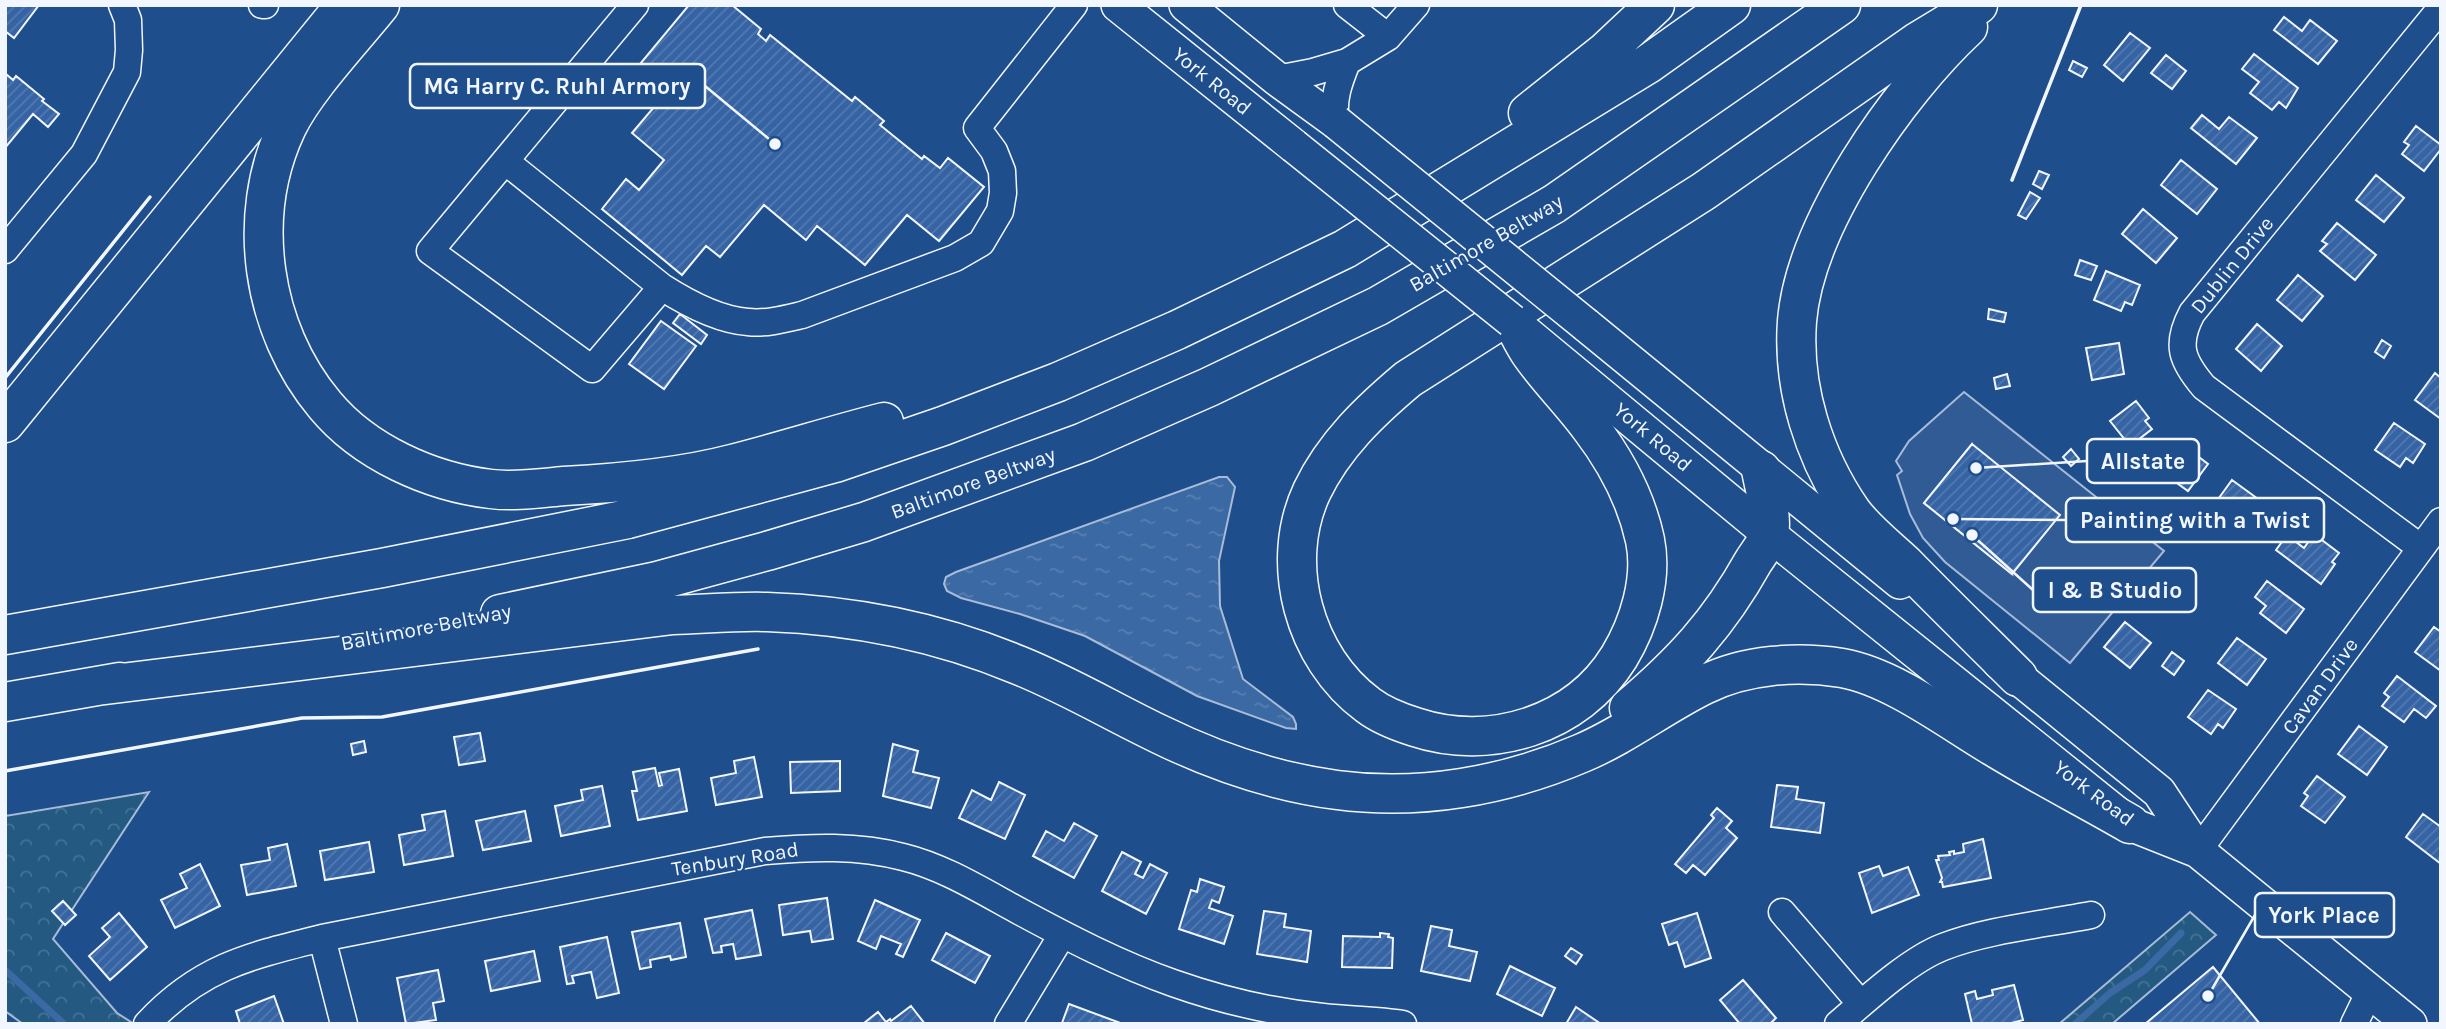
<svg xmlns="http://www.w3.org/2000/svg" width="2446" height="1029" font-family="Karla,sans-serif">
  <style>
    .forest { fill: url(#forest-crowns); stroke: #a8bbd7; stroke-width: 2 }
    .parking { fill: #305b95; stroke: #a8bbd7; stroke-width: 2; fill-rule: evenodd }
    .water { fill: url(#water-ripples); stroke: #a8bbd7; stroke-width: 2 }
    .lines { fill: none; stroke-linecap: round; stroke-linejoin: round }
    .stream { stroke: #3b69a3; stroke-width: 7 }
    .building { fill: url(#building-hatch); stroke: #f2f6ff; stroke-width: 2 }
    .minor-casing { stroke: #f2f6ff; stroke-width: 29 }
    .major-casing { stroke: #f2f6ff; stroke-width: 36 }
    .highway-casing { stroke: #f2f6ff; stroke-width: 41 }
    .minor { stroke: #1f4e8c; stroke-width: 26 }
    .major { stroke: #1f4e8c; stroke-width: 33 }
    .highway { stroke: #1f4e8c; stroke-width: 38 }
    .major-bridge-casing { stroke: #f2f6ff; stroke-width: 36; stroke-linecap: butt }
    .major-bridge { stroke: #1f4e8c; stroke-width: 33 }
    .wall { stroke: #f2f6ff; stroke-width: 3.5 }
    .labels { text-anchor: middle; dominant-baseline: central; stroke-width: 5; stroke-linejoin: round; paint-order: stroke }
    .street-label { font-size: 21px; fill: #f2f6ff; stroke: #1f4e8c }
    .leader { fill: none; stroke: #f2f6ff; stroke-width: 2.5 }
    .callout-dot { fill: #f2f6ff; stroke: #1f4e8c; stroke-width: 2.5 }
    .callout { fill: #1f4e8c; stroke: #f2f6ff; stroke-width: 2.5 }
    .callout-label { font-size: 23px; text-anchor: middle; font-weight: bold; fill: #f2f6ff }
  </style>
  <defs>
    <pattern id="forest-crowns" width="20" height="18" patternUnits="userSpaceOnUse" patternTransform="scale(1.75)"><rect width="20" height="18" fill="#245a82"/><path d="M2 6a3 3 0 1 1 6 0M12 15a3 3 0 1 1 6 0" fill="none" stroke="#447295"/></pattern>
    <pattern id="water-ripples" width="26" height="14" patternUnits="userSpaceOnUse" patternTransform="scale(1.75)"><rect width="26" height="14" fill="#3b69a3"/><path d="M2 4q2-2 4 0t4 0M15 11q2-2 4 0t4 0" fill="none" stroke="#587fb1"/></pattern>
    <pattern id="building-hatch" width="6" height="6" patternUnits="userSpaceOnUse" patternTransform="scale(1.75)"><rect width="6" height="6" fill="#3563a3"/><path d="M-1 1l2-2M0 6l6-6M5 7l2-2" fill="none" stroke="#537ab1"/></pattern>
  </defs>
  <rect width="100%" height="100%" fill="#1f4e8c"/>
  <path class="forest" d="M149,792L53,939L117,1013L134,1024H23L5,1011V816Z
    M2190,912L2216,935L2112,1024H2059Z"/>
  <path class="parking" d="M1964,392L2164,551L2070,663L1945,562L1923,538L1910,514L1897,475L1902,471L1896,461L1909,441ZM1972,444L2012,574L1924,503Z"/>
  <path class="water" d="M1219,477H1227L1235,487L1219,561L1220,606L1243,679L1293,717L1296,724V729L1286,728L1197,696L1085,636L1020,614L961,598L947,591L944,584L946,577L956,572Z"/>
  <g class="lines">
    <path class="stream" d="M5,970L64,1024
      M2075,1024L2110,993L2145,970L2181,933"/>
  </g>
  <path class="building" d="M5,5H39L14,38L5,31Z
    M689,5H732L761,29L758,34L766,41L770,35L852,101L855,97L884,121L880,125L922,159L924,156L940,168L948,158L984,187L939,241L907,215L865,265L817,226L806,240L764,205L720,257L706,246L682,275L602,209L626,179L639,190L664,160L632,133L655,106L625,82Z
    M2284,17L2302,31L2310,20L2337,41L2318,64L2274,30Z
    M2130,33L2150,48L2123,81L2104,65Z
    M2254,54L2298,88L2286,108L2279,102L2272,110L2250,93L2259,82L2242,69Z
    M2166,55L2186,71L2172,89L2151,73Z
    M2073,61L2087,68L2082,77L2069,70Z
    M6,74L13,80L16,76L44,99L42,101L59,114L48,127L33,114L5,148Z
    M2202,115L2219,129L2229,117L2257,138L2236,164L2191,128Z
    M2416,126L2441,145V149L2424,171L2402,154L2409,145L2404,142Z
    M2181,160L2217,189L2197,214L2161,185Z
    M2039,171L2049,175L2042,189L2033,184Z
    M2376,175L2404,198L2384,222L2356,200Z
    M2030,192L2040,198L2026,219L2018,215Z
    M2143,209L2177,238L2156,263L2122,234Z
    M2337,223L2376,255L2355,280L2320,251L2327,244L2322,241Z
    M2080,260L2097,266L2091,280L2075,275Z
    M2106,271L2140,285L2132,305L2125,302L2121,311L2094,300Z
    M2298,275L2323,296L2302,321L2277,300Z
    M1989,309L2006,313L2004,322L1988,319Z
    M680,314L707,335L701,344L673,323Z
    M661,321L696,346L664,389L629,364Z
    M2257,324L2282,346L2261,371L2236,349Z
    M2382,340L2391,346L2384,358L2375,352Z
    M2119,343L2124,374L2092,380L2086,348Z
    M2435,373L2441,378V419L2415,400Z
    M2007,374L2010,386L1996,389L1994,378Z
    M2136,401L2149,418L2145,421L2152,429L2130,446L2110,421Z
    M2394,423L2425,444L2413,463L2406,458L2400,467L2375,450Z
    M1972,444L2060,515L2012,574L1924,503Z
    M2183,445L2208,464L2188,491L2163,473Z
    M2071,449L2079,459L2071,466L2063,457Z
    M2232,480L2258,499L2236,528L2211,509Z
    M2314,534L2339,553L2332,562L2335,564L2321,584L2276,550L2287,535L2304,548Z
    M2267,581L2304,609L2286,633L2260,613L2266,606L2255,597Z
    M2125,622L2151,643L2130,668L2104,647Z
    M2434,627L2441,632V671L2415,652Z
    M2237,638L2266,659L2247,685L2218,663Z
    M2172,652L2184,661L2174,675L2162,666Z
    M2397,676L2436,706L2426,718L2414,709L2404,722L2382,706L2389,697L2384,693Z
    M2208,690L2236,709L2223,728L2218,724L2211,734L2188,717Z
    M2359,726L2387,747L2367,775L2338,754Z
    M480,733L485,761L459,765L454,737Z
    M364,741L366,752L353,755L351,744Z
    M893,744L918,751L913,772L939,778L931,808L883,796Z
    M754,757L762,797L716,805L711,778L736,773L734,761Z
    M840,761V791L791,793L790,762Z
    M655,768L659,786L662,785L659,773L679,769L687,811L638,820L632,791H637L633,772Z
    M2317,776L2345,797L2325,823L2301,806L2308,796L2304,793Z
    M999,782L1025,795L1005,839L959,818L972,790L991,800Z
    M1777,785L1798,787L1796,799L1824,803L1820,833L1771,827Z
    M602,786L610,826L561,836L555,806L583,800L581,790Z
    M1717,808L1732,821L1726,828L1737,838L1705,875L1693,865L1686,873L1675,864L1714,818L1711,815Z
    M445,811L453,856L404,865L399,835L425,830L422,815Z
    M525,811L531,841L483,850L476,821Z
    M2423,814L2441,827V864L2406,837Z
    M1074,823L1097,836L1074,878L1033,856L1046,831L1064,841Z
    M1983,839L1991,878L1943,887L1942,882H1940L1942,878L1936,860H1939L1938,856L1950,855L1949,852L1954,851V854L1964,852L1963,844Z
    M369,842L374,872L325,880L320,851Z
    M287,844L296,886L247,895L241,865L270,860L268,848Z
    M1122,852L1141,862L1135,874L1143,878L1150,864L1167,873L1146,914L1102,891Z
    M200,864L220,906L175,928L161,900L187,888L180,874Z
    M1879,866L1883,876L1908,867L1919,895L1872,913L1859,873Z
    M1200,879L1224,887L1219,903L1212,900L1209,908L1233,916L1224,944L1179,929L1191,890L1197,892Z
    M827,898L833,939L812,942L810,931L783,935L779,905Z
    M875,900L920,920L903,957L896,954L901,944L881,936L876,949L858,941Z
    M63,901L76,915L65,925L52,911Z
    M752,910L761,955L736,959L733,944L721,946L722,952L713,953L705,919Z
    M1264,911L1286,914L1284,927L1311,931L1307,962L1257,954Z
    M119,913L147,947L110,980L89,956L110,937L102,928Z
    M1697,913L1711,958L1685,967L1677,942L1669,945L1662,924Z
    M680,923L686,957L671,960L670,956L650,960L651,967L640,969L632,932Z
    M1431,926L1452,930L1449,946L1477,952L1470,981L1421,971Z
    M946,933L990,956L975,983L932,960Z
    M1380,933L1389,934L1388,937L1393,938L1392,968L1342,967L1343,936L1380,937Z
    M607,937L619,993L597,998L591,972L572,976L574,983L567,984L560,947Z
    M1571,948L1582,955L1576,964L1565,956Z
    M534,951L540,981L491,991L485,961Z
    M1510,966L1555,988L1542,1016L1497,994Z
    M2213,967L2260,1024H2145Z
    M438,970L444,1001L433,1003L436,1020L406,1024L397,978Z
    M1743,980L1776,1018L1770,1024H1740L1720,1000Z
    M2014,985L2023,1020L2008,1024H1972L1965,994L1975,991L1977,999L1993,995L1992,990Z
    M274,996L284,1024H240L236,1011Z
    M1069,1004L1123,1024L1062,1023Z
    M911,1006L925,1024L864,1023L878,1012L886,1022L890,1019L891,1021Z
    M1576,1007L1601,1024H1566Z"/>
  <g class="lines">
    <g class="minor-casing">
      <path id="minor" d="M262,5H265
        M635,5L430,251L592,369L662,287C687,303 718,320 748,322C766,324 785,319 802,315L955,258L981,243L1000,211L1003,193L1002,171L994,151L977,128L1074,5
        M1347,5L1388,37
        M1277,79L1313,72L1347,62L1388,37L1416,5
        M1336,122C1332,100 1339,82 1347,62
        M505,161L662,287
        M5,250L84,154L127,72L129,50L128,20L122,5
        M2421,548L2204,387C2182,361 2175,345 2192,313L2441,8
        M2198,851L2441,521
        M1782,912L1861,1004
        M322,938L344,1024
        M147,1024C200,967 249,956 322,938L765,851C812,847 857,845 903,857C944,867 982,891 1019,911C1069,938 1119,964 1173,983C1221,1000 1273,1012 1323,1017C1350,1020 1377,1020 1403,1024
        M1008,1024L1062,935
        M1838,1024C1866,1000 1909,960 1943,947C1986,930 2045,924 2091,915
        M2354,1024L2370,991"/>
    </g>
    <g class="major-casing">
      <path id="major" d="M1118,5L1294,146
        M1186,5L1277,79L1336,122
        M1586,325L1900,582
        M1524,331L1769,534L2130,824L2198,851L2410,1024
        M1999,662L2159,792L2198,851"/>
    </g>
    <g class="highway-casing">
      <path id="highway" d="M380,5C352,40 306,88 287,127C245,216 261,329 325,405C364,452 430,482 491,489C514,492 541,488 564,486C620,483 678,478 732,464C783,451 833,435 884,422
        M1968,27C1898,92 1805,224 1797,321C1792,388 1814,457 1852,512C1866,531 1888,548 1905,564C1942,602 1980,639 2018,677
        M1528,113L1606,51L1655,5
        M1512,321C1518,331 1523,343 1530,353C1548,379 1571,401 1590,427C1616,461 1636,498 1645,540C1653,579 1639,624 1619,657C1577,725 1490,752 1415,727C1399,722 1381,715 1368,705C1304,658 1278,563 1312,491C1334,445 1370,411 1408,379L1704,191L1917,42L1978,5
        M5,423L345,5
        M500,614L657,581L767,551L864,522L1084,442L1209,387L1378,306L1554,204L1841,5
        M5,635L382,568L628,519L835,463L943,426L1058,382L1177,330L1345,249L1648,64L1731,5
        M97,686L673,615C705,614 736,611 767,612C853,615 939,632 1018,665C1068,685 1111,711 1159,734C1214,761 1276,782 1337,790C1420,801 1505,786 1582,753C1625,735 1663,705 1704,685C1745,664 1798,661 1842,668C1893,677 1950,721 1994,747C2038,774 2085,798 2130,824
        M5,702L120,682
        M1629,708C1682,663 1719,623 1753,562C1758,554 1767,543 1769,534C1773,518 1764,487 1761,470"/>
    </g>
    <use href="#minor" class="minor"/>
    <use href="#major" class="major"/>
    <use href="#highway" class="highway"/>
    <g class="major-bridge-casing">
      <path id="major-bridge" d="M1336,122L1586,325
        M1294,146L1512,321"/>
    </g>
    <use href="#major-bridge" class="major-bridge"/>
    <path class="wall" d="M2012,180L2081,5
      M5,378L150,197
      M5,771L302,718L382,717L758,649"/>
  </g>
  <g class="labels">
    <g class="street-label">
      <text transform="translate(1212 81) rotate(39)">York Road</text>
      <text transform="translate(1486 243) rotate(-30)">Baltimore Beltway</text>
      <text transform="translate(2232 265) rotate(-51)">Dublin Drive</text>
      <text transform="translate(1653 437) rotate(40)">York Road</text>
      <text transform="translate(973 483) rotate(-20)">Baltimore Beltway</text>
      <text transform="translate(426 627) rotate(-11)">Baltimore Beltway</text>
      <text transform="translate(2320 686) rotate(-54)">Cavan Drive</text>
      <text transform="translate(2094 793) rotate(37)">York Road</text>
      <text transform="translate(735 859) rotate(-9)">Tenbury Road</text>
    </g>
  </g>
  <path class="leader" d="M775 144L705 86M1976 468L2087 461M1953 519L2066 520M1972 535L2033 590M2208 996L2255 915"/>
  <g class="callout-dot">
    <circle cx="775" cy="144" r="7"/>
    <circle cx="1976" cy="468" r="7"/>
    <circle cx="1953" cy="519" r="7"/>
    <circle cx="1972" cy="535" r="7"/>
    <circle cx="2208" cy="996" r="7"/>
  </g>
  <g class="callout">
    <rect x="410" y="64" width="295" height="44" rx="7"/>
    <rect x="2087" y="439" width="112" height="44" rx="7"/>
    <rect x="2066" y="498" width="258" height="44" rx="7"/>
    <rect x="2033" y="568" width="163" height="44" rx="7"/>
    <rect x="2255" y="893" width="139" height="44" rx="7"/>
  </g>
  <g class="callout-label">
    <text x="557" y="94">MG Harry C. Ruhl Armory</text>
    <text x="2143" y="469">Allstate</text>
    <text x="2195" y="528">Painting with a Twist</text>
    <text x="2115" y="598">I &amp; B Studio</text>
    <text x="2324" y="923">York Place</text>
  </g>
  <rect width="2446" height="1029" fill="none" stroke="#f2f6ff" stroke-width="14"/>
</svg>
